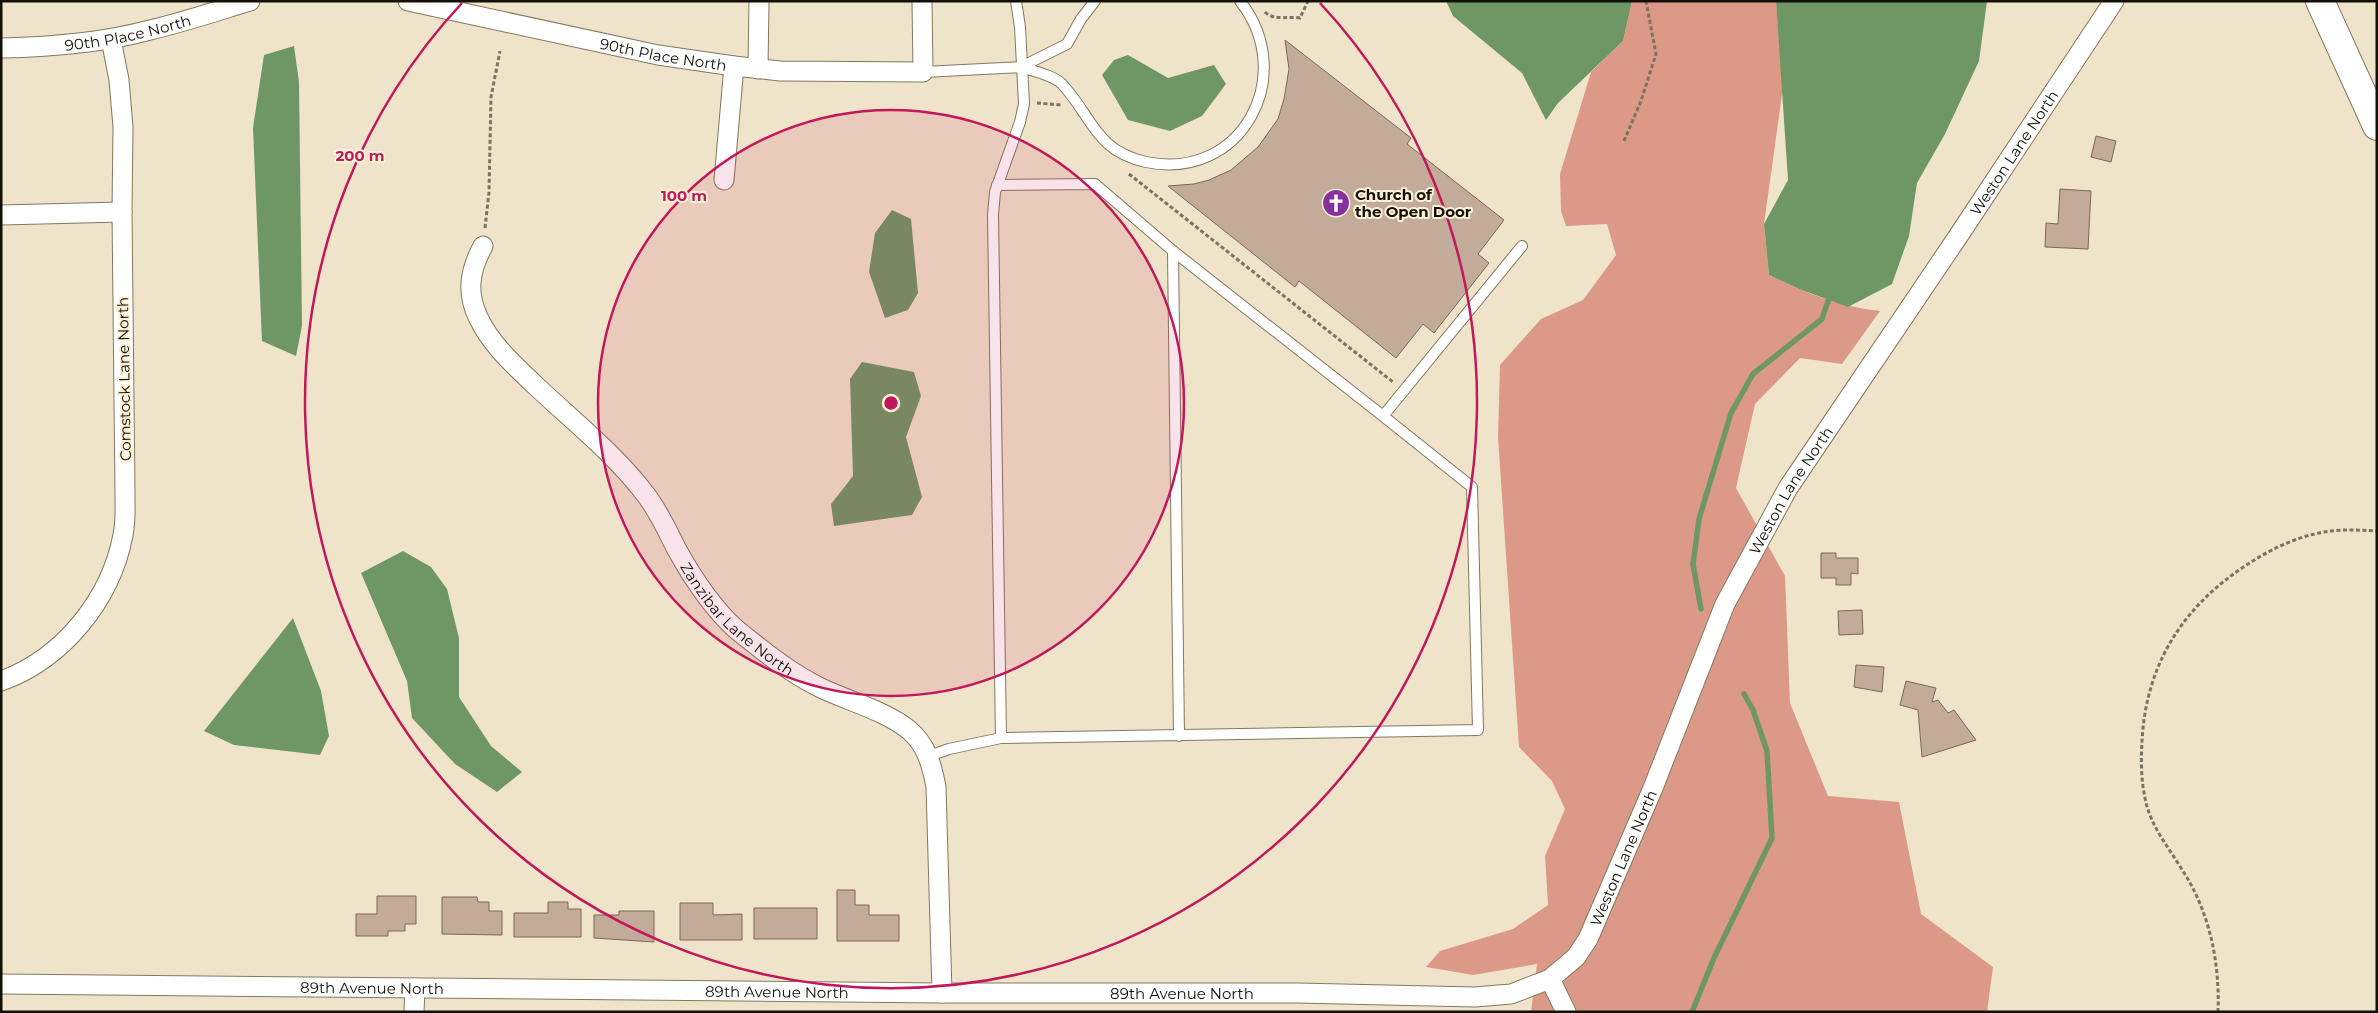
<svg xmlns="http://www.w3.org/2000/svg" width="2378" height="1013" font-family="Montserrat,sans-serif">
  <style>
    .forest { fill: #dc9988 }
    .water { fill: #6f9765 }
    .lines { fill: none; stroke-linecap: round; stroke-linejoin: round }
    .stream { stroke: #6f9765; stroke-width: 5.5 }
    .building { fill: #c2ab98; stroke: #7c6755 }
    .service-casing { stroke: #827860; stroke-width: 12 }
    .minor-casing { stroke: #827860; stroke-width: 21 }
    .motorway-casing { stroke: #827860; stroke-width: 30 }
    .path { stroke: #7a7362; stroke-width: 3; stroke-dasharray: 4 2.5; stroke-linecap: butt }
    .service { stroke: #fff; stroke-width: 10 }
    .minor { stroke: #fff; stroke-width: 19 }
    .motorway { stroke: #fff; stroke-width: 28 }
    .ring { fill: none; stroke: #c2185b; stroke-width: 2.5 }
    .labels { text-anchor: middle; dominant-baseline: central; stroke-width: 4; stroke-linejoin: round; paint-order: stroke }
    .street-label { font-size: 15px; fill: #120f06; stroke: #fdf1d6 }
    .poi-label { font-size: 15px; font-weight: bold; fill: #120f06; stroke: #fdf1d6; text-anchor: start }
    .centre { fill: #c2185b; stroke: #fdf1d6; stroke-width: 2.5 }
    .ring-label { font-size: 15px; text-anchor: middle; font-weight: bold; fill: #c2185b; stroke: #fdf1d6; stroke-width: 4; stroke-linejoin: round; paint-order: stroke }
  </style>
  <rect width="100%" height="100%" fill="#efe4c9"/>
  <path class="forest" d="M1632,1H1776L1783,87L1764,224L1769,275C1808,294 1837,306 1880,311L1842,364L1800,358L1755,404L1736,488L1785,576L1790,703L1828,796L1899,802L1921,914L1993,967L1987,1012H1531L1537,964L1473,975L1426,967L1440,951L1513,929L1548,905L1545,856L1565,809L1552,781L1519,747L1498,437L1500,365L1541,319L1583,300L1616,255L1607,224L1566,226L1561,211L1560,174L1591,72L1623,41Z"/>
  <path class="water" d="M1446,1H1632L1623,41L1558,103L1546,120L1522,73L1453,16Z
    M1776,1H1987L1979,61L1945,134L1917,183L1909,236L1892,284L1848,307L1799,289L1769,275L1764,224L1788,180Z
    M294,46L299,82L302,326L296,356L262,341L253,128L264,55Z
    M1128,55L1168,78L1214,65L1226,84L1202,116L1170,131L1128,120L1102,75L1114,60Z
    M892,210L911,219L918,293L908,310L885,318L869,272L875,233Z
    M862,362L914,372L921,396L906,437L922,497L912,515L834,526L831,504L853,476L850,379Z
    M403,551L431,567L447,589L459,638V697L491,746L522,772L497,792L455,764L412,718L407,681L361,573Z
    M293,618L321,691L329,736L320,755L234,745L204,731Z"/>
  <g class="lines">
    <path class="stream" d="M1701,609L1693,564L1699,519L1731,413L1753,374L1822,319L1830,295
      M1692,1012L1714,958L1772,838L1767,751L1753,710L1744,694"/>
  </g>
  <path class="building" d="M1285,40L1411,138L1407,144L1504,220L1478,254L1489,263L1434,333L1423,324L1396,358L1299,281L1295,287L1168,186L1194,184L1209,180L1231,170L1258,147L1278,119L1284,99L1289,69Z
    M2096,136L2116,141L2111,162L2091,157Z
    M2060,189L2091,191L2088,249L2045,247L2046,223L2058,224Z
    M1821,553H1836V558H1858V574L1851,573V585H1836V578H1821Z
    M1862,610L1863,634L1839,635L1838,611Z
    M1856,665L1884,667L1882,692L1854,687Z
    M1906,681L1936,688L1932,702L1938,700L1948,713L1954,710L1976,740L1922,757L1918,710L1900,705Z
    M837,890H855V905H869V915H899V941H837Z
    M377,896H416V924H405V931H388V936H356V914H377Z
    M442,897H477L478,902H489V911H502V935L442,934Z
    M548,902H568V909H581V937H514V913H548Z
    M680,903H713V915L742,914V940H680Z
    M754,908H817V939H754Z
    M619,911H654V942L594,938V915H619Z"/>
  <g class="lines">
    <g class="service-casing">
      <path id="service" d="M1095,1L1081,19L1067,44L1021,67C1033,71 1053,75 1062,84C1092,116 1095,151 1146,162C1241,182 1299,76 1240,1
        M923,72L1021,67
        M997,185L1095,184L1173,251L1383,416
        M1173,251L1179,736
        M1001,738L1478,730L1472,487L1383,416L1522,246
        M929,756L949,749L1001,738L993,215L995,192L1020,122L1024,104L1020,27L1016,1"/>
    </g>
    <g class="minor-casing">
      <g id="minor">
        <path id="s1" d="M408,1L658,55L734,66L780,71L923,72L922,1"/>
        <path id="s2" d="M1,48C51,47 102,43 150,30C184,22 217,11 250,1"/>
        <path d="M758,69L759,1"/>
        <path d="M724,180L734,66"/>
        <path d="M1,215L122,212"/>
        <path id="s3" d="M483,246C470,270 466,292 478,317C491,345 515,366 536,386C573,421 616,455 646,495C659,512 667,530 676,548C692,577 712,608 737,630C763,651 790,673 821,688C848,701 886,711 909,730C927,745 932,766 936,787L942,993"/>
        <path d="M1,681C63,659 111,599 123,535C126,521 125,506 125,493L122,212L123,127L119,80L111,39"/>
        <path d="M1550,979L1566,1012"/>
        <path id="s4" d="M1,984L942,993H1297L1475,997L1511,994L1550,979L1576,957L1588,939L1653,788L1725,604L1788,488L1957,238L2114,1"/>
        <path d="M414,1012L415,988"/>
      </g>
    </g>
    <g class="motorway-casing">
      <path id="motorway" d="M2320,1L2377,126"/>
    </g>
    <path class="path" d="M1265,12C1273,21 1289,16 1300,18L1308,1
      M1037,103L1061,105
      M1624,141L1641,101L1656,54L1646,1
      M1129,174L1393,382
      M485,228L489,192L491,97L500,51
      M2218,1012C2220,961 2209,910 2181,868C2167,845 2150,825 2145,798C2141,780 2141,760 2142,741C2146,664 2183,606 2248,564C2271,549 2296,537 2324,532C2341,529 2359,530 2377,531"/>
    <use href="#service" class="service"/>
    <use href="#minor" class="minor"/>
    <use href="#motorway" class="motorway"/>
  </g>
  <circle cx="891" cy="403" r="293" fill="#c2185b" fill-opacity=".12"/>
  <g class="ring">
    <circle cx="891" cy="403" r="293"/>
    <path d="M1320 3A586 586 0 1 1 462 3"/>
  </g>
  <defs>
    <g id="church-disc" transform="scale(1.4375)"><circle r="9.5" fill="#85309e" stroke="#fdf1d6"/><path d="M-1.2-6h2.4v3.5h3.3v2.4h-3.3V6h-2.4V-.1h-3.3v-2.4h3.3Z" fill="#fff"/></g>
  </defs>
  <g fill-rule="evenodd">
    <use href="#church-disc" x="1336" y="203"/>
  </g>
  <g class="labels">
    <g class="street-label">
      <text stroke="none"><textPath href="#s2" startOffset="128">90th Place North</textPath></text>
      <text stroke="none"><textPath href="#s1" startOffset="261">90th Place North</textPath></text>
      <text stroke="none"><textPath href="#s4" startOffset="2506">Weston Lane North</textPath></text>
      <text transform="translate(124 379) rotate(-91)">Comstock Lane North</text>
      <text stroke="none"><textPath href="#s4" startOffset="2101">Weston Lane North</textPath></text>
      <text stroke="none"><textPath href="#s3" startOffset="476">Zanzibar Lane North</textPath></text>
      <text stroke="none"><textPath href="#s4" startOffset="1696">Weston Lane North</textPath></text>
      <text stroke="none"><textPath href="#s4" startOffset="371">89th Avenue North</textPath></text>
      <text stroke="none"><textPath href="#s4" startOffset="776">89th Avenue North</textPath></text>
      <text stroke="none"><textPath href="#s4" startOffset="1181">89th Avenue North</textPath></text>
    </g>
    <g class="poi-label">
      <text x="1355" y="194">Church of<tspan x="1355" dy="17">the Open Door</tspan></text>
    </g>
  </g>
  <circle cx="891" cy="403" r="8" class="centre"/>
  <g class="ring-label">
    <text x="360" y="161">200 m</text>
    <text x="684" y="201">100 m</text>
  </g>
  <rect width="2378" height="1013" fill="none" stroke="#120f06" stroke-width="5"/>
</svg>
